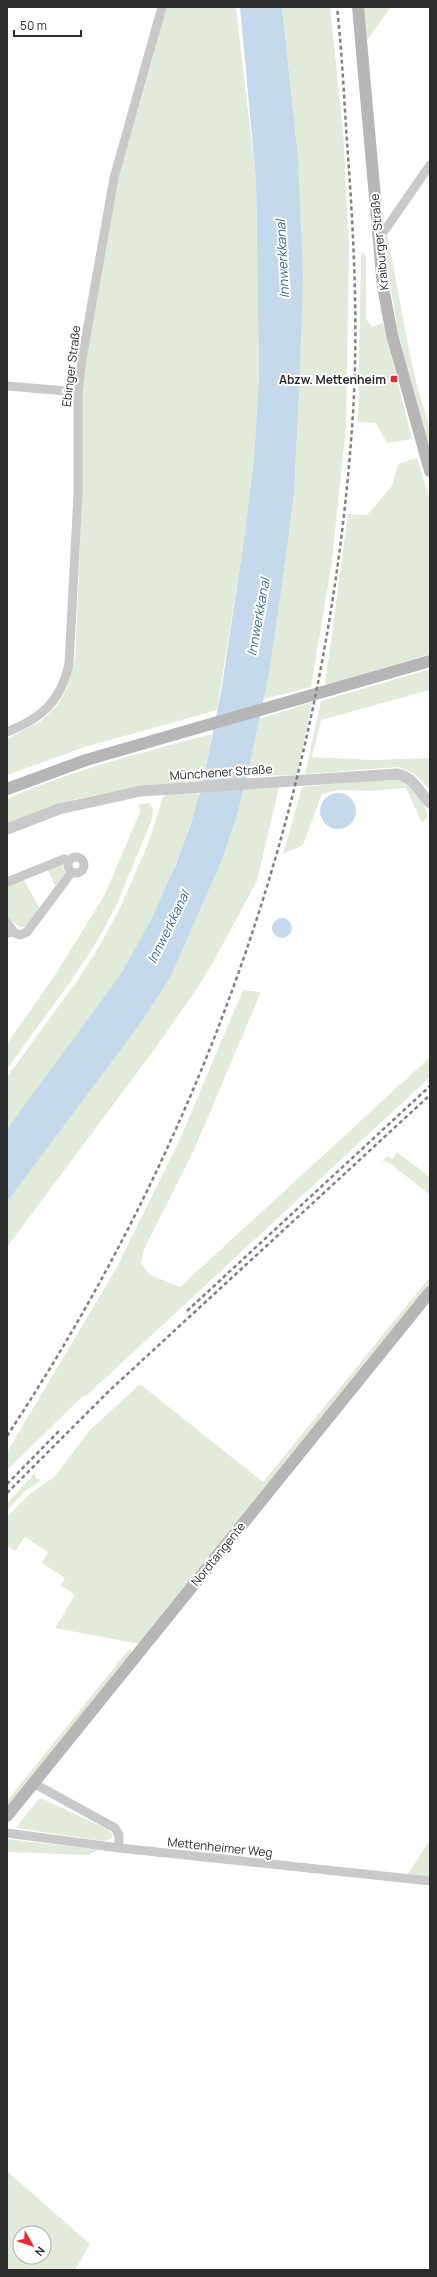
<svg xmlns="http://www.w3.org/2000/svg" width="437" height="2277" font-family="Manrope,sans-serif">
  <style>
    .green { fill: #e2ebd9; fill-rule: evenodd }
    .water { fill: #c4daec }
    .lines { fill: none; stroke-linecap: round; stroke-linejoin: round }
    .minor { stroke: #c9c9c9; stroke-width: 9 }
    .tertiary { stroke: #c9c9c9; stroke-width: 11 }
    .secondary { stroke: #b6b6b6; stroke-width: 12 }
    .rail { stroke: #818181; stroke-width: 2.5; stroke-dasharray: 4 3; stroke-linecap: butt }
    .poi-dot { fill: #eb272b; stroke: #fff; stroke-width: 1.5 }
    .labels { text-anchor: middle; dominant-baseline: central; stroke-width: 4; stroke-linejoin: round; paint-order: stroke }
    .street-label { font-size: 12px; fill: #2c2c2c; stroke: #fff }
    .poi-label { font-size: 12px; font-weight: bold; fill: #2c2c2c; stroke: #fff; text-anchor: end }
    .water-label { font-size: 13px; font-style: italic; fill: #386990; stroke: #fff }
  </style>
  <rect width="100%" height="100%" fill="#fff"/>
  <path class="green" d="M165,7H236L256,180L259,374L254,459L244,540L217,710L85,747L7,775V739L41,721L57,706L67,688L75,660L82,502L81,398L84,364L118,180L151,65Z
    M282,7H330L343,130L349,245L346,426L332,561L311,687L264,699L282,586L294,495L299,395L298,156Z
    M362,7H391L365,43Z
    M387,233L409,350L418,390L430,428V448L398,333L383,241Z
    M361,252L366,257V319L372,327L383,323L412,439L387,443L376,423L358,422Z
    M417,458L430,500V654L325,685L348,514L367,515L392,486L398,464Z
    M430,669V690L321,720L312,757L374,760L430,758V790L415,774L399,767L305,774L321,701Z
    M312,702L297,775L247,776L259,719Z
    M212,734L203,781L131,788L76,799L7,824V799C72,770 144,752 212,734Z
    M393,778L404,780L420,799L427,811V817L422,823L406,788L371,791L338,790L322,794L303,845L283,854L302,787Z
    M279,787L257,881L212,964L194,993L151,1054L7,1247V1202L138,1027L170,978L222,860L237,816L244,789Z
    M196,791L199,795L198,799C180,860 155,919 122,973C88,1028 46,1078 7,1129V1077L77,981L100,945L121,906L149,841L163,797L166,794Z
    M149,803L153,809L152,819L117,904L96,943L73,978L7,1069V1044L57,972L105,894L140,812L139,804Z
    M62,864L65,873L55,886L47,868Z
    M23,878L40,909L27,926L21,928L7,918V885Z
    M243,990L261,992L194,1150L144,1249L141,1263L150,1275L180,1287L430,1057V1077L86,1396L84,1395L7,1470V1452L116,1269L180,1139Z
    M397,1152L430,1177V1195L391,1164L385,1161L382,1162L387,1156L392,1159Z
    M430,1277V1285L140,1644L55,1628L75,1595L61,1585L65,1578L42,1563L48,1552L25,1537L15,1551L7,1546V1517L31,1493L54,1477L90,1430L140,1384L263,1482Z
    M35,1473V1478L41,1480L25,1491L7,1511V1503Z
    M130,1648L132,1652L7,1809V1801Z
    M41,1798L107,1829L112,1834V1838L104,1841L16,1828L37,1801Z
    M7,1839L98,1850L88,1855L7,1852Z
    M430,1840V1877L407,1875Z
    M7,2171L90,2244L75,2270H7ZM20,2233H44V2257H20Z"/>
  <path class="water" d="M240,7H282L298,156L303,278L299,395L294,495L282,586L268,679L247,776L237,816L222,860L170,978L138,1027L7,1202V1129L121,974L152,918L176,864L190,826L203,781L221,692L244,540L254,459L259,375L256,181Z
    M320 811a18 18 0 1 1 36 0a18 18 0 1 1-36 0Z
    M272 928a10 10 0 1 1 20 0a10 10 0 1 1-20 0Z"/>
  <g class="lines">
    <path class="minor" d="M377,236L385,230L430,165
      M7,386L78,392
      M7,732C42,718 61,701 69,664L78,495V392L82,359L114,178L162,7
      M68 865a8 8 0 1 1 16 0a8 8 0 1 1-16 0Z
      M7,882L64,859L69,861
      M7,923L15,933
      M7,933L12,932L20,935L27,932L71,873
      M33,1783L115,1828L119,1835V1848
      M7,1833L119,1848L430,1881"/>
    <path class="tertiary" d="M7,829L59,809L141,791L397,774C414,777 419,792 430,803"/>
    <path class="secondary" d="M358,7L383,287L392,335L430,471
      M7,789L86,760L430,661
      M7,1816L430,1292"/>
    <path class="rail" d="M187,1311L430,1086
      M7,1436C207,1133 326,792 352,428C359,333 354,237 347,142C344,97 342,52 337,7
      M7,1484L60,1430
      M7,1493L109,1391L430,1095"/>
  </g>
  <rect class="poi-dot" x="390" y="375" width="8" height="8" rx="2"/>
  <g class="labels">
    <g class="street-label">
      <text transform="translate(379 242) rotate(-96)">Kraiburger Straße</text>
      <text transform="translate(71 366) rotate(-83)">Ebinger Straße</text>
      <text transform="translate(221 772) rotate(-4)">Münchener Straße</text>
      <text transform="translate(218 1554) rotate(-51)">Nordtangente</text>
      <text transform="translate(220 1847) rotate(6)">Mettenheimer Weg</text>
    </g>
    <g class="poi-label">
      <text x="386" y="379">Abzw. Mettenheim</text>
    </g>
    <g class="water-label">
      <text transform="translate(282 259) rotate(-93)">Innwerkkanal</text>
      <text transform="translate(258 617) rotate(-80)">Innwerkkanal</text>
      <text transform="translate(168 927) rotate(-64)">Innwerkkanal</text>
    </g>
  </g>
  <rect width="437" height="2277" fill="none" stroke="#2c2c2c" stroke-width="16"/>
  <g transform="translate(32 2245) rotate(129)"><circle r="19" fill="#ffffff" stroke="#ababab"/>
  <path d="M0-3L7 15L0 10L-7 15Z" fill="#eb272b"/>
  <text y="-6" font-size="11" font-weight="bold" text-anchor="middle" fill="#2c2c2c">N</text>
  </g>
  <path d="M14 30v6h67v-6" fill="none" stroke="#2c2c2c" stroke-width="2"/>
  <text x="20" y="30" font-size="12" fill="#2c2c2c" stroke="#ffffff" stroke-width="3" paint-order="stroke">50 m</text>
</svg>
